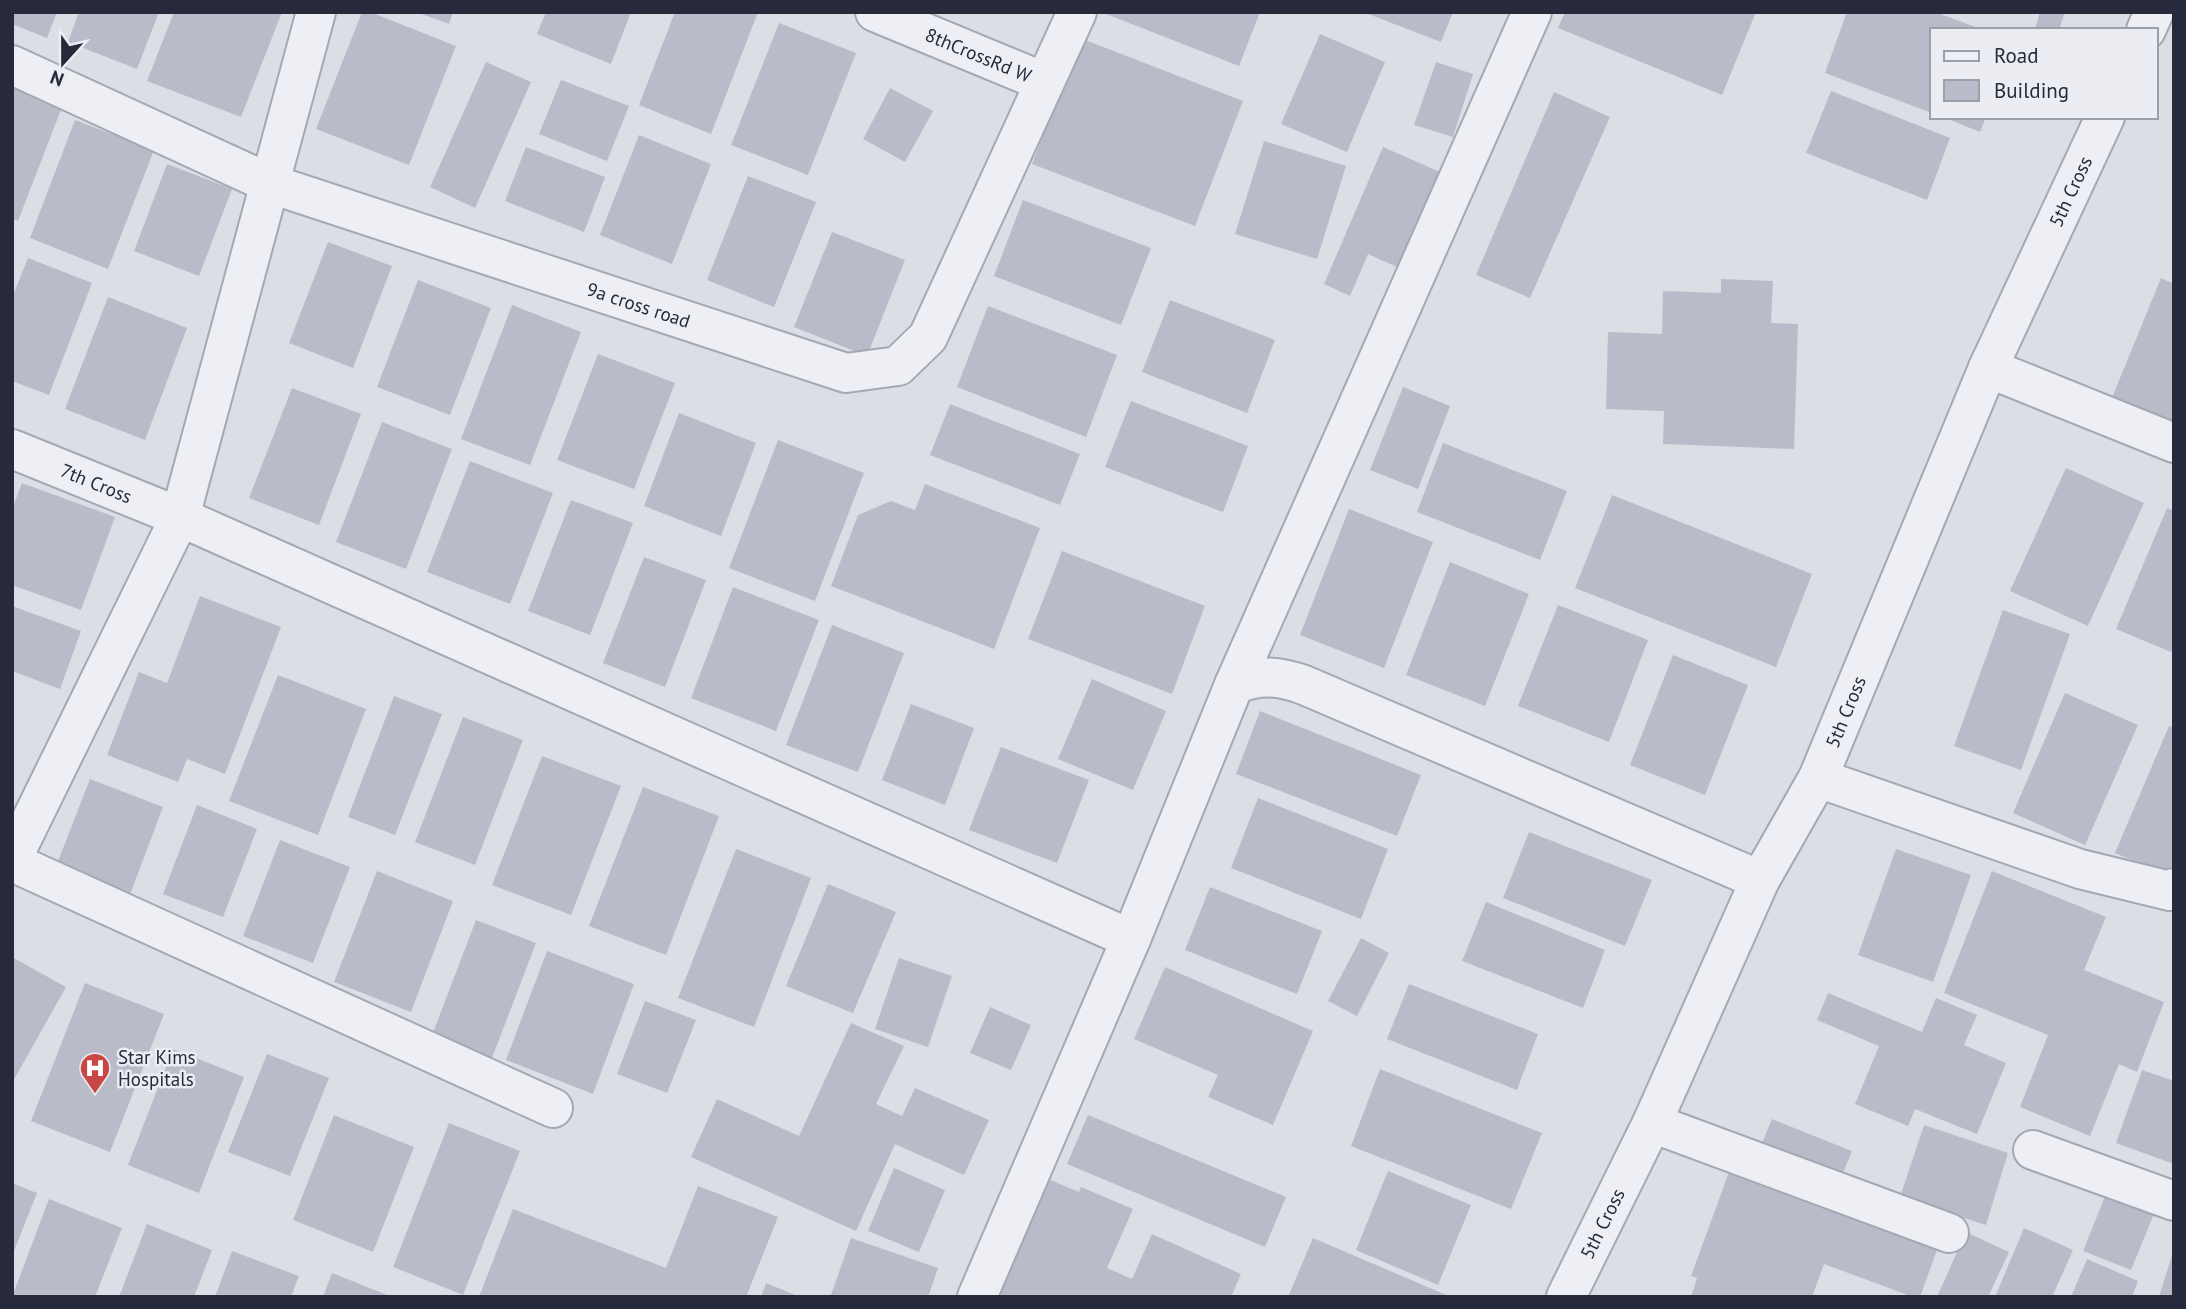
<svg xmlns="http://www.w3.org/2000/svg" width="2186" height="1309" font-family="'PT Sans',sans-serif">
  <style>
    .building { fill: #b9bcc8 }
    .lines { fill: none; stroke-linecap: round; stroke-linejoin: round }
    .minor-casing { stroke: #a5a8b2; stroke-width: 42 }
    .minor { stroke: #eeeff4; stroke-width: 38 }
    .labels { text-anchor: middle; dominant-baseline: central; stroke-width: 5; stroke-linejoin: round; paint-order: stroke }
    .street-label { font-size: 19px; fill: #262a3b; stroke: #ebedf3 }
    .poi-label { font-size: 19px; fill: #262a3b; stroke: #ebedf3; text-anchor: start }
  </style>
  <rect width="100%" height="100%" fill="#dcdee5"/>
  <path class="building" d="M12,12H57L47,38L12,24Z
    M79,12H159L137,69L68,42Z
    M174,12H282L241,117L147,81Z
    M362,12H370L456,46L409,165L316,129Z
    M416,12H453L449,24Z
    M546,12H631L611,64L537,34Z
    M675,12H758L711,134L639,105Z
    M1101,12H1260L1239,66Z
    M1363,12H1453L1441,42Z
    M1565,12H1756L1722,95L1558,28Z
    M1847,12H1935L1981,29L1932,30V113L1825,73Z
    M2040,12H2065L2059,30L2035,29Z
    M779,23L856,53L808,175L731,145Z
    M1320,34L1385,62L1347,152L1281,124Z
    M1080,38L1243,101L1195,226L1032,164Z
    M486,62L531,82L475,208L430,187Z
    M1436,62L1473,74L1453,137L1414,125Z
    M561,80L629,106L607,161L539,134Z
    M12,88L62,107L18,221L12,219Z
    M890,88L933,111L905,162L863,139Z
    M1831,91L1950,138L1927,200L1806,153Z
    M1554,92L1610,117L1530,298L1476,275Z
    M1943,117H1986L1980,132Z
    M75,120L154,150L108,269L30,238Z
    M639,135L711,164L672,264L600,235Z
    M1264,141L1346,166L1317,259L1235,234Z
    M526,147L605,177L584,232L505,201Z
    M1383,147L1440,172L1399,268L1368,254L1350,296L1324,284Z
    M167,164L232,189L199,276L134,251Z
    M748,176L816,202L774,307L707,280Z
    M1023,200L1151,248L1121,325L994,276Z
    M832,232L905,260L867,356L794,327Z
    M328,242L392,266L353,368L289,343Z
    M28,258L92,283L49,395L12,381V298Z
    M2161,278L2174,284V425L2111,400Z
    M1721,279L1773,281L1771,323L1798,324L1794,449L1663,444L1664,411L1606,409L1608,332L1662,334L1663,291L1721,293Z
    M418,280L491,308L450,415L377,387Z
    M108,297L187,328L145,440L65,409Z
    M1170,300L1275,340L1247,413L1142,372Z
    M512,305L581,332L530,465L461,439Z
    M988,306L1117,355L1086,437L957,387Z
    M598,354L675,383L634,489L557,460Z
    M1403,387L1450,406L1418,489L1370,470Z
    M292,388L361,414L319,525L249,498Z
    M1131,401L1248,446L1223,512L1105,467Z
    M950,404L1080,454L1060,505L930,455Z
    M679,413L756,443L721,536L644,506Z
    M382,422L452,449L406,569L336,542Z
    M778,440L864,473L815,601L729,568Z
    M1443,443L1567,491L1540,560L1417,512Z
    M470,461L553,493L510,604L427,572Z
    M2066,468L2144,503L2088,626L2010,591Z
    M22,483L115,517L81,610L12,585V509Z
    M925,484L1040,528L994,649L831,586L858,515L891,501L915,510Z
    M1612,495L1812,574L1776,667L1575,588Z
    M571,500L633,523L590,635L528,611Z
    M2167,508L2174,511V646L2171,652L2116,629Z
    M1349,509L1433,542L1384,668L1300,635Z
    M1062,551L1205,606L1172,694L1028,639Z
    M644,557L706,580L665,687L603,663Z
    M1450,562L1529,594L1485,706L1406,675Z
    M733,587L819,620L776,731L691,698Z
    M200,596L281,627L225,774L187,759L178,782L107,755L139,672L167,683Z
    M1558,605L1648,640L1609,742L1518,706Z
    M12,606L81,631L60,689L12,671Z
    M2003,610L2070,634L2021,770L1954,746Z
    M832,625L904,653L858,772L786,745Z
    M1673,655L1748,685L1705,795L1630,765Z
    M278,675L366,709L318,835L229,801Z
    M1092,679L1166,711L1133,790L1058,759Z
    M2065,693L2138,725L2085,845L2013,813Z
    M394,696L442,714L395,835L348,817Z
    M911,704L974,728L945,805L882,780Z
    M1260,711L1421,775L1397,836L1236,774Z
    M463,717L523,740L475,865L415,842Z
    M2169,726L2174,728L2173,878L2115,853Z
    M1001,747L1089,780L1057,863L969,830Z
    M542,756L621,786L571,915L492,885Z
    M90,779L163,807L129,897L55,869Z
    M643,787L719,816L666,955L589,926Z
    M1258,798L1388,849L1361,919L1231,868Z
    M197,805L257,829L223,917L163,894Z
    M1529,832L1652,880L1625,946L1503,898Z
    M280,840L350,867L313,963L243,936Z
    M736,849L811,878L754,1027L678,998Z
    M1896,849L1971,875L1933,982L1858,955Z
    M377,871L453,901L411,1012L334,982Z
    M1992,871L2106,917L2084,970L2164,1002L2137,1072L2119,1064L2090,1136L2020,1107L2048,1035L1944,993Z
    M828,884L896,912L853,1013L786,986Z
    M1210,887L1322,931L1297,994L1185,950Z
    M1486,902L1605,950L1583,1008L1462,961Z
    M476,920L536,943L492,1058L432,1035Z
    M1361,938L1389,953L1357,1016L1328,1001Z
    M547,951L634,984L593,1094L506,1060Z
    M12,957L66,987L12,1083Z
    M899,958L952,976L928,1047L875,1029Z
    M1165,967L1313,1031L1273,1125L1208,1097L1218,1075L1134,1039Z
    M85,983L164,1014L110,1152L31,1121Z
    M1409,984L1538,1034L1517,1090L1387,1039Z
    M1828,993L1922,1032L1936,998L1977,1015L1964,1045L2006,1063L1977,1134L1915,1109L1908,1126L1855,1104L1879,1046L1817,1020Z
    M645,1001L696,1020L667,1093L617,1074Z
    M990,1007L1031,1025L1011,1070L970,1053Z
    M851,1023L904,1046L876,1104L902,1116L915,1088L989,1120L964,1175L895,1144L856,1231L691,1157L717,1099L799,1136Z
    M173,1049L244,1077L199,1193L128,1165Z
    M267,1054L329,1078L290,1176L228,1152Z
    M1380,1069L1542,1133L1511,1209L1351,1146Z
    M2142,1070L2174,1081V1164L2116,1143Z
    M334,1115L414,1147L373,1252L293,1220Z
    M1088,1115L1286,1197L1265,1247L1067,1164Z
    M1772,1119L1852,1151L1839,1183L1759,1150Z
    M449,1123L520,1151L463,1295L393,1267Z
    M1924,1125L2008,1153L1986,1225L1900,1197Z
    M1733,1161L1942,1236L1920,1297H1913L1824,1264L1812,1297H1691L1697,1278L1691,1276Z
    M894,1168L945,1190L919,1252L868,1231Z
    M1388,1171L1471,1205L1438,1285L1356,1250Z
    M1048,1179L1079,1192L1081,1187L1133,1209L1107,1268L1132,1279L1152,1234L1241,1274L1231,1297H996Z
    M12,1183L37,1193L12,1256Z
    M698,1186L778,1217L746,1297H479L513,1209L666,1268Z
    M2108,1189L2156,1209L2131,1270L2083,1251Z
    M49,1199L122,1228L95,1297H12Z
    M147,1224L212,1250L194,1297H119Z
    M2024,1228L2073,1250L2052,1297H1995Z
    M1966,1232L2009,1252L1988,1297H1937Z
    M851,1238L938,1268L928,1297L831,1295Z
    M1313,1238L1451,1297H1288Z
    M232,1251L299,1276L291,1297H215Z
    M2173,1252L2174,1297H2159Z
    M2087,1259L2138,1281L2132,1297H2071Z
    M332,1273L392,1297H323Z
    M766,1283L800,1297H761Z"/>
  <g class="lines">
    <g class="minor-casing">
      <g id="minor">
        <path id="s1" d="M875,12L1044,82"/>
        <path d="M2146,30L2154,12"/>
        <path id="s2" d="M12,65L271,184L846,373L898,366L928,337L1077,12"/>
        <path d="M1988,368L2174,443"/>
        <path id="s3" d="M12,449L180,517L1131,939L1234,685C1259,674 1279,676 1304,685L1760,880"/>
        <path d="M1234,685L1532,12"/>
        <path d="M1818,778L2080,869L2170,891L2174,888"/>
        <path d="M12,859L180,517L316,12"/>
        <path d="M12,862L553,1108"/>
        <path d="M1652,1123L1949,1233"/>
        <path d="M2033,1150L2174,1201"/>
        <path d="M977,1297L1131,939"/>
        <path id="s4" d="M1566,1297L1652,1123L1760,880L1818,778L1988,368L2105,117"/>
      </g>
    </g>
    <use href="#minor" class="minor"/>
  </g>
  <defs>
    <g id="hospital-pin" transform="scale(1.575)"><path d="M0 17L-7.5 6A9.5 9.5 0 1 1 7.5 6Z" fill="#c74744" stroke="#ebedf3"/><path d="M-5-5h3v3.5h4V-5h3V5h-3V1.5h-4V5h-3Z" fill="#fff"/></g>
  </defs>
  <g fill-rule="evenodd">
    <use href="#hospital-pin" x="95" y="1068"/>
  </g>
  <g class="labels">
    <g class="street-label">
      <text stroke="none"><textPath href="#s1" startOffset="112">8thCrossRd W</textPath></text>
      <text stroke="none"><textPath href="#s4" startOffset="1216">5th Cross</textPath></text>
      <text stroke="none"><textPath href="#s2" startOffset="672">9a cross road</textPath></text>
      <text stroke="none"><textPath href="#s3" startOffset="91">7th Cross</textPath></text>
      <text stroke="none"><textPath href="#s4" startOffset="649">5th Cross</textPath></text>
      <text stroke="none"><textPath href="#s4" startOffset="82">5th Cross</textPath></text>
    </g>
    <g class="poi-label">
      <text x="118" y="1057">Star Kims<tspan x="118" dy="22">Hospitals</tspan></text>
    </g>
  </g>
  <rect width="2186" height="1309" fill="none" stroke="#262a3b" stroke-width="28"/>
  <rect x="1930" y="28" width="228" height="91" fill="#ebedf3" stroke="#9c9fa9" stroke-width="2"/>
  <rect x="1944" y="51" width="35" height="10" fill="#eeeff4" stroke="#9c9fa9" stroke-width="2"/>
  <text x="1994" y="63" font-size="21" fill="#262a3b">Road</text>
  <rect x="1944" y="80" width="35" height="21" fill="#b9bcc8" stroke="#9c9fa9" stroke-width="2"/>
  <text x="1994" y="98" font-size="21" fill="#262a3b">Building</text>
  <g transform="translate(63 63) rotate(201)" stroke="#ebedf3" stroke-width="5" paint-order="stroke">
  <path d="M0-5L12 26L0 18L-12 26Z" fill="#262a3b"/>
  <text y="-10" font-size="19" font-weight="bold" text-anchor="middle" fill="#262a3b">N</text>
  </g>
</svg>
